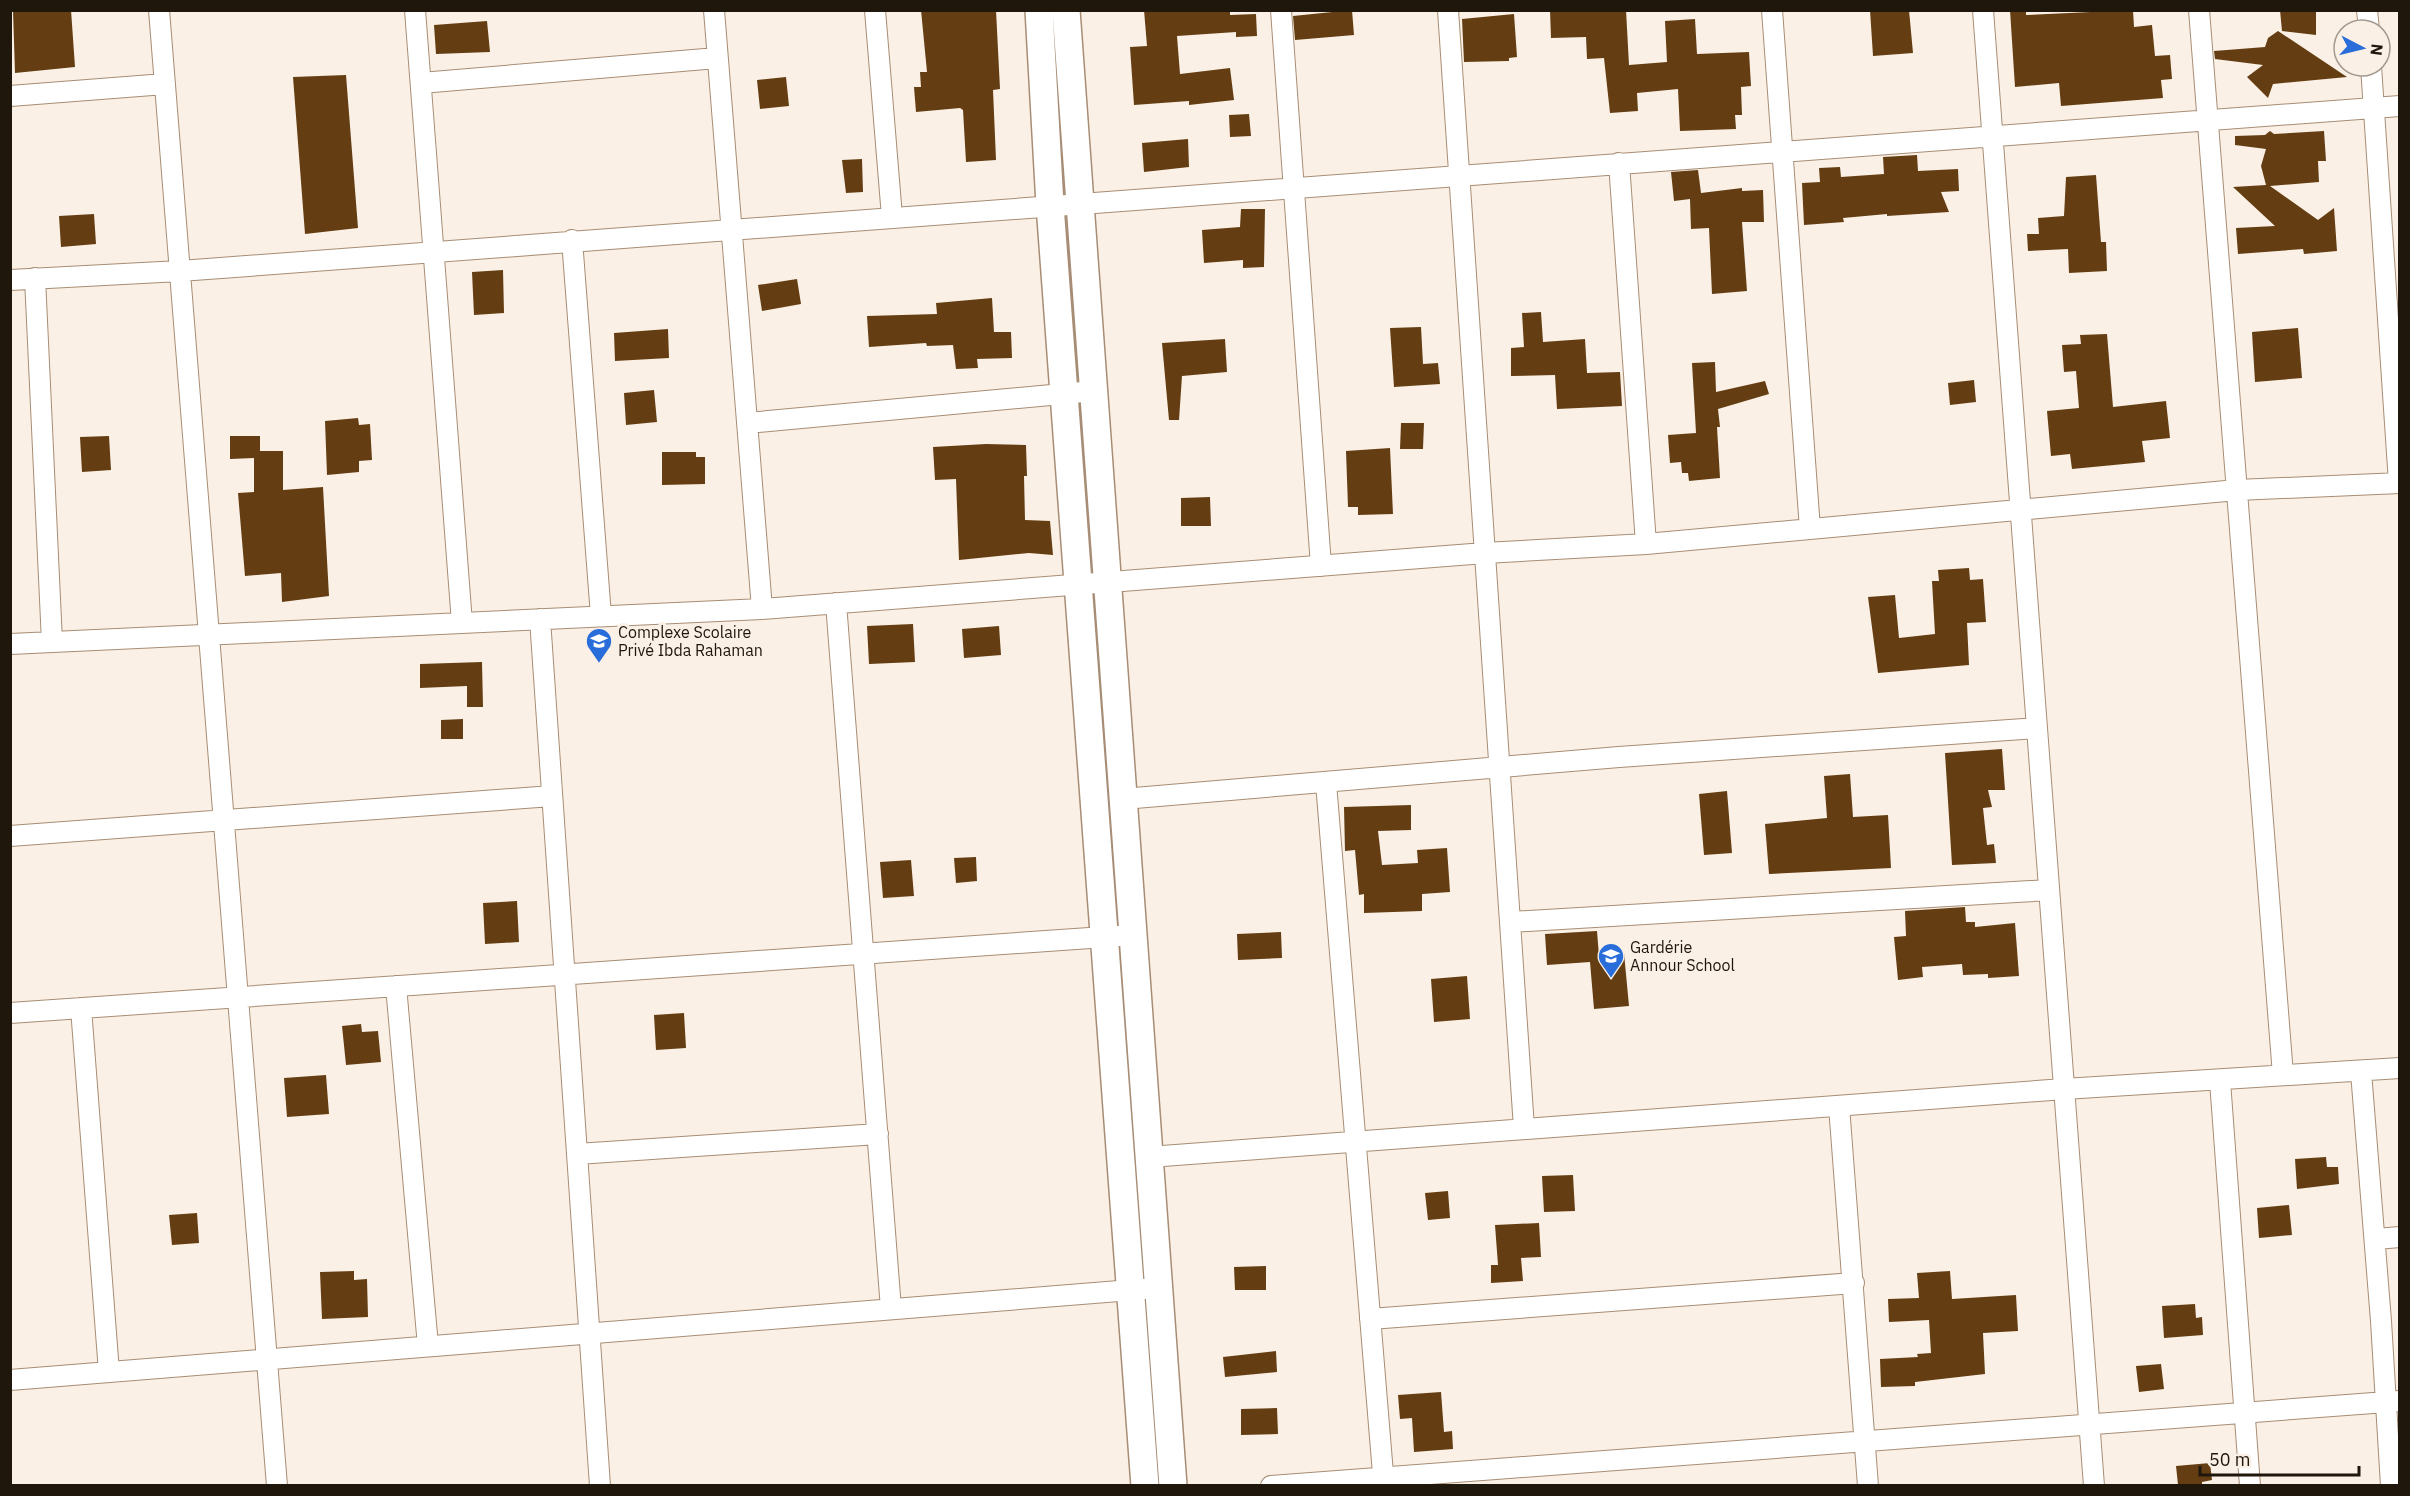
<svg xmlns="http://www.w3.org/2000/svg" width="2410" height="1496" font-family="'IBM Plex Sans',sans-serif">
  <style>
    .building { fill: #643e12 }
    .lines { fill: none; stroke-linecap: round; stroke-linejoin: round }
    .street-casing { stroke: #a78d75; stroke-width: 22 }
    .secondary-casing { stroke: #a78d75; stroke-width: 30 }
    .street { stroke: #fff; stroke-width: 20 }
    .secondary { stroke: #fff; stroke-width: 27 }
    .labels { text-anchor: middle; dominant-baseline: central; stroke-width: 6; stroke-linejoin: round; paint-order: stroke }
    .poi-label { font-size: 16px; fill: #1f160c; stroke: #fbf0e5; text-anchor: start }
  </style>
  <rect width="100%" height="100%" fill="#fbf0e5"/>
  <path class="building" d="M71,10L75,67L15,73L13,11Z
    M921,10H996L1000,89L993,90L996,160L966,162L963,110L960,108L916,112L914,87H921L920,72H927Z
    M1144,10H1230V15L1256,14L1257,36L1236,37V32L1177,36L1180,74L1230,68L1234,100L1189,105V101L1134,105L1130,47L1147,46Z
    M1352,10L1354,35L1295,40L1293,16Z
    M1550,10H1626L1629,65L1667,62L1665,21L1695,19L1697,54L1749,52L1751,86L1741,87L1742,115H1735L1736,129L1680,131L1678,89L1637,93L1638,111L1610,113L1604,58L1587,59L1586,37L1551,38Z
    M1870,10H1909L1913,53L1873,56Z
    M2010,10H2026V15L2133,10L2134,27L2152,25L2155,56L2170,55L2172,79L2161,80L2163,98L2061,106L2059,83L2015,87Z
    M2280,10H2316V35L2282,31Z
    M1514,14L1517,57L1509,58V61L1464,62L1462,19Z
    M487,21L490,52L436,54L434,25Z
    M2278,31L2347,77L2273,84L2268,98L2247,77L2263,65L2215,59L2214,51L2265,47L2268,38Z
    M346,75L358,228L305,234L293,77Z
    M786,77L789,106L760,109L757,80Z
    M1249,114L1251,136L1230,137L1229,115Z
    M2270,131L2274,134L2324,131L2326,161H2318L2319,182L2270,186L2318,220L2334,208L2337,251L2304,254L2303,249L2238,254L2236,228L2275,226L2233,187L2266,185L2261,166L2266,149L2235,145V136L2265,135Z
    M1188,139L1189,167L1144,172L1142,143Z
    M1917,155L1918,171L1958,169L1959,191L1941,192L1949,212L1887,216V214L1843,218L1844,222L1804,225L1802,183L1820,182L1819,168L1840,167L1841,177L1884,174L1883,157Z
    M862,159L863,192L846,193L842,160Z
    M1698,170L1701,193L1742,188V191L1763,190L1764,222H1742L1747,291L1712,294L1709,228L1691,229L1690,199L1674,201L1671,172Z
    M2096,175L2101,242H2106L2107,271L2069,273L2068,249L2028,251L2027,234H2039L2038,218L2064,216L2066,177Z
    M1241,209H1265L1264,267L1243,268V260L1204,263L1202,230L1240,227Z
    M94,214L96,244L61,247L59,216Z
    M503,270L504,313L474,315L472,272Z
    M797,279L801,304L762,311L758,285Z
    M992,298L994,332H1011L1012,358L977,359L978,368L956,369L953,345L927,346L926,343L869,347L867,316L937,314L936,303Z
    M1541,312L1543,342L1585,339L1587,373L1620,372L1622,406L1557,409L1555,375L1511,376V348L1524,347L1522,313Z
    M1421,327L1423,364L1438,363L1440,384L1394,387L1390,328Z
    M2298,328L2302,378L2255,382L2252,332Z
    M668,329L669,358L615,361L614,333Z
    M2107,334L2113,407L2166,401L2170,438L2142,441L2145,462L2072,469L2070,454L2051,456L2047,411L2079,408L2076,371L2064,372L2062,345L2081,344L2080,335Z
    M1225,339L1227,372L1182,376L1179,420H1169L1162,343Z
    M1715,362L1716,392L1765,381L1769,394L1718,409L1720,427H1717L1720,478L1689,481L1688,473H1682L1681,462L1670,463L1668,435L1696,433L1692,363Z
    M1974,380L1976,402L1950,405L1948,383Z
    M654,390L657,422L626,425L624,393Z
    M358,418L359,425L370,424L372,460L359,461V472L327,475L325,421Z
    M1401,423H1424L1423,449H1400Z
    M109,436L111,470L82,472L80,437Z
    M230,436H260V451H283V490L323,487L329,596L282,602L281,573L245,576L238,493L254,492V458L230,459Z
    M986,444L1026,445L1027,476H1024L1025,520L1050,521L1053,555L1029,553L959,560L956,479L935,480L933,447Z
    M1390,448L1393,514L1358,515V507H1348L1346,451Z
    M662,452H696V457H705V484L662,485Z
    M1210,497L1211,526H1181V498Z
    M1969,568L1970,580L1983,579L1986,622L1967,623L1969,665L1878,673L1868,597L1895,595L1899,638L1935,634L1932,581H1939L1938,570Z
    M913,624L915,662L869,664L867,626Z
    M999,626L1001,655L964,658L962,629Z
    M482,662L483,707H467V686L420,688V664Z
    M463,719V739H441V720Z
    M2002,749L2005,790H1988L1992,807L1983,808L1987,845L1994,844L1996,863L1952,865L1945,753Z
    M1850,774L1853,817L1888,815L1891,868L1769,874L1765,824L1827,818L1824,776Z
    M1727,791L1732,853L1704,855L1699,794Z
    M1411,805V830L1378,831L1382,865L1418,863L1417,850L1447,848L1450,892L1422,894V911L1364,913V894L1359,895L1355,850L1345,851L1344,807Z
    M976,857L977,881L956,883L954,858Z
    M911,860L914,896L883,898L880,862Z
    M517,901L519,942L485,944L483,903Z
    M1965,907L1966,922H1975V927L2015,923L2019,976L1988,978V974L1963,975L1962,964L1922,967L1923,977L1898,980L1894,937L1906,936L1905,911Z
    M1597,931L1599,956L1624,953L1629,1006L1594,1009L1590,962L1547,965L1545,934Z
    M1281,932L1282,958L1238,960L1237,934Z
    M1467,976L1470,1019L1434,1022L1431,979Z
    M684,1013L686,1048L656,1050L654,1015Z
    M361,1024L362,1032L378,1031L381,1062L346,1065L342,1026Z
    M326,1075L329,1114L287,1117L284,1078Z
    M2326,1157L2327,1167H2338L2339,1184L2297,1189L2295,1159Z
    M1573,1175L1575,1211L1544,1212L1542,1176Z
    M1448,1191L1450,1218L1428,1220L1425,1193Z
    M2289,1205L2292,1235L2259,1238L2257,1208Z
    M197,1213L199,1243L172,1245L169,1215Z
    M1539,1223L1541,1257L1521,1258L1523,1281L1491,1283V1265H1498L1495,1225Z
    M1266,1266V1290H1235L1234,1267Z
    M354,1271V1280L367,1279L368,1317L322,1319L320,1272Z
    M1950,1271L1952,1299L2016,1295L2018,1331L1983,1333L1985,1374L1915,1382V1386L1881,1387L1880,1359L1918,1357L1917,1354L1931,1353L1929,1320L1889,1322L1888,1299L1919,1298L1917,1273Z
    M2195,1304L2196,1318L2202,1317L2203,1335L2164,1338L2162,1306Z
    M1276,1351L1277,1372L1225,1377L1223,1357Z
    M2161,1364L2164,1389L2139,1392L2136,1366Z
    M1441,1392L1444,1432L1452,1431L1453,1449L1414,1452L1412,1418L1400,1419L1398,1395Z
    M1277,1408L1278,1434L1241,1435V1409Z
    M2210,1463L2212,1480L2202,1482V1485H2178L2176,1466Z"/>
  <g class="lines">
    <g class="street-casing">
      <path id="street" d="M159,10L277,1486
        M415,10L462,623
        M714,10L762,609
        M875,10L892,217
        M1281,10L1321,566
        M1448,10L1524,1128
        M1772,10L1810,529
        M1983,10L2094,1486
        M2199,10L2283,1075
        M2367,10L2369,30
        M2371,66L2399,483
        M421,83L717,58
        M10,96L165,84
        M1619,163L1646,544
        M572,240L601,616
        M35,278L52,642
        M10,280L180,271L2400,106
        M747,423L1094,391
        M836,603L891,1309
        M540,619L600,1486
        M10,644L762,609L1485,553L1646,544L2237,490L2400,483
        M1326,783L1384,1486
        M1123,799L1619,757L2037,728
        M10,836L552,796
        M1510,922L2049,890
        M396,986L428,1346
        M81,1008L109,1372
        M10,1013L1133,935
        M2361,1072L2381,1321L2391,1486
        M2220,1081L2250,1486
        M1839,1106L1868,1486
        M577,1154L878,1134
        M1149,1157L2064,1089L2400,1068
        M2376,1239L2400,1237
        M1370,1319L1854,1283
        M10,1380L1144,1289
        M1271,1486L2400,1401"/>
    </g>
    <g class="secondary-casing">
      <path id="secondary" d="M1039,10L1050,205L1145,1486
        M1066,10L1173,1486"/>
    </g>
    <use href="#street" class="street"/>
    <use href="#secondary" class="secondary"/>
  </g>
  <defs>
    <g id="school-pin" transform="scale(1.35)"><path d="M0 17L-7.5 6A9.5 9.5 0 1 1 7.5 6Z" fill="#286dd9" stroke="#fbf0e5"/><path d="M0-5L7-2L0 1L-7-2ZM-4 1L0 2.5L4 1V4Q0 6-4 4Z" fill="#fff"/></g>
  </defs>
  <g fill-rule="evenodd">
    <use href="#school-pin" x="599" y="641"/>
    <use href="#school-pin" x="1611" y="956"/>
  </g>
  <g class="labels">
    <g class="poi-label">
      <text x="618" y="632">Complexe Scolaire<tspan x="618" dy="18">Privé Ibda Rahaman</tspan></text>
      <text x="1630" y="947">Gardérie<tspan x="1630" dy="18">Annour School</tspan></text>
    </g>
  </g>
  <rect width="2410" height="1496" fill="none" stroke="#1f160c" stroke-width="24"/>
  <g transform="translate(2362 48) rotate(97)"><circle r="28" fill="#fbf0e5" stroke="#a3998e" stroke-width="1.5"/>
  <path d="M0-4.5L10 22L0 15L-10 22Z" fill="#286dd9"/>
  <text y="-9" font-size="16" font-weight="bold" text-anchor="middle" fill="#1f160c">N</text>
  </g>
  <path d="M2200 1466v9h159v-9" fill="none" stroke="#1f160c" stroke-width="3"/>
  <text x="2209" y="1466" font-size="18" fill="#1f160c" stroke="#fbf0e5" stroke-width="4.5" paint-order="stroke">50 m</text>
</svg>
